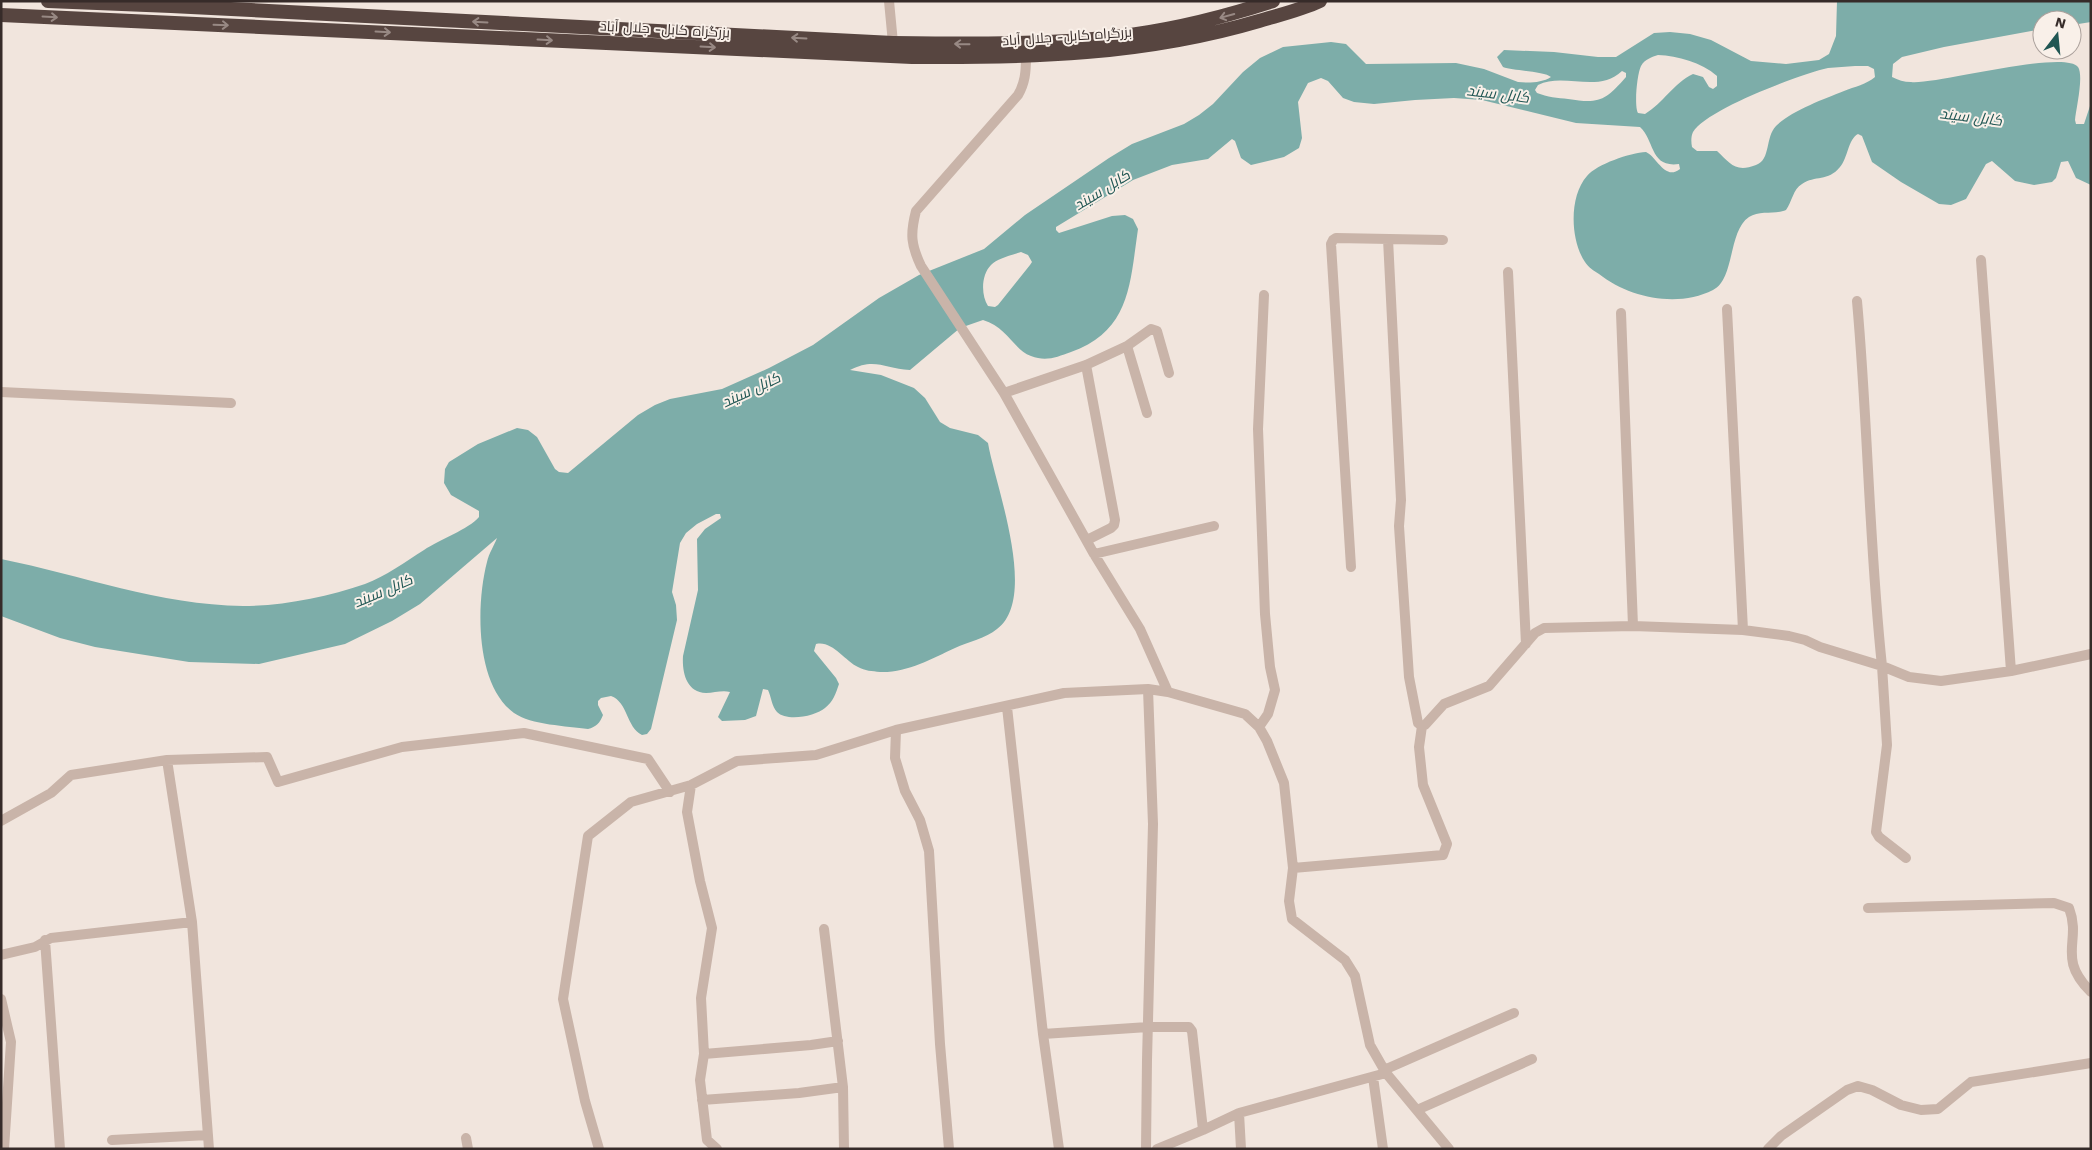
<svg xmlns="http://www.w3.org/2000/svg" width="2092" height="1150" font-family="'Work Sans',Cairo,sans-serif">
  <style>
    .water { fill: #7dada9; fill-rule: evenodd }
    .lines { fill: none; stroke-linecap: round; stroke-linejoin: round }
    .minor { stroke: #c9b4a9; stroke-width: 10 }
    .highway { stroke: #574540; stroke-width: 14 }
    .oneway { stroke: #988984 }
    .labels { text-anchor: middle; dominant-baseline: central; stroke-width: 4; stroke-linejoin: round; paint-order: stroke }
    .street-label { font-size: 14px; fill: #362b29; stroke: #f9f0e9 }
    .water-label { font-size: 15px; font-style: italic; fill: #205653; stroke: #f9f0e9 }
  </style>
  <rect width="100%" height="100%" fill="#f1e5dd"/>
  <path class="water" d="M1837,1H2091V22L2072,25V20H2042V29L1944,47L1902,57L1893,64L1892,77C1898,80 1904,82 1911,82C1936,85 2064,49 2078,67C2084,76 2076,109 2075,120L2076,124H2084L2091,103V185L2076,178L2068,161L2061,162L2056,178L2052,182L2034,185L2015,181L1992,161L1986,164L1966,199L1951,205L1939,204L1901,182L1872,162L1862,136L1858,134C1848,139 1848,158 1840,167C1828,182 1815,175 1802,184C1793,189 1792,202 1786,210C1775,215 1760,210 1749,217C1728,231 1735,279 1713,290C1678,308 1629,298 1599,274C1594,271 1588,267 1585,262C1570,240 1569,196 1587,176C1597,164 1630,153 1646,152C1657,157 1665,181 1680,169L1679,164C1650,168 1655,141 1640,127L1576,123L1482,100L1454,98L1415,100L1374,104L1354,102L1343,98L1328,81L1321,78L1308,83L1298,102L1302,138L1299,148L1284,157L1251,165L1241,158L1235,141L1232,139L1208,159L1172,165L1133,180L1056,227V230L1059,233L1112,216L1125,215L1133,219L1138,229C1130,282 1131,331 1071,352C1057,357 1046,362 1031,356C1014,350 1007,327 983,320L960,328L910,370C885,369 875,357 850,370L881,375L914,388L925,398L940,422L950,428L978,435L988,443C995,485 1039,598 997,629C986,638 968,642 955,648C931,659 907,673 880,672C872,671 865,671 858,667C845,661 832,640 816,644L814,651L836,678L839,684C836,693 833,702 825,708C816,716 787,722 777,712C772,707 771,696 768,690L763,689L756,716L745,720L722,721L718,717L730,692C722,690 714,693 706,693C686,692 682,672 683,656L698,590L697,539L705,529L721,518L720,514H716L697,524L686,533L680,543L672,592L676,605L677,620L651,729L647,734L642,735C626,727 628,702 611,696L601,698L598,701V705L603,715C600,723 596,727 588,729C567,726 531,725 514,713C475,685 476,604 487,562C489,553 494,546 497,538L420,604L392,621L345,644L259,664L189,662L95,647L60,638L1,616V559C81,575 160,605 243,606C283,606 327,597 365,584C386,576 405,562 424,550C439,540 469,529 479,517V511L451,495L444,483L445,469L449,462L478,444L517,428L528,430L537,437L555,469L559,472L568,473L638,415L655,405L670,399L722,389L769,368L813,345L879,298L919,275L984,249L1025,215L1109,158L1132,144L1184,124L1199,115L1213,104L1243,72L1260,58L1283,47L1331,42L1346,44L1366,64L1456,63L1484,69L1518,82C1528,83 1542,83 1551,77C1545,71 1514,71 1503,67L1497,57L1504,50L1554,52L1598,57H1616L1654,33L1670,32L1690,34L1711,40L1751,61L1786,64L1819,60L1829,54L1836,36ZM1658,55C1678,56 1701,62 1717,76V86L1713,89L1709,87L1703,77L1693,74C1674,83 1663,103 1645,114L1638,113C1634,106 1637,74 1641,66C1645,59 1652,57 1658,55ZM1855,66H1868L1874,69L1875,77C1867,84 1854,87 1844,91C1824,99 1791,111 1776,126C1765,137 1771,160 1756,165C1735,173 1730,163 1717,151H1697L1692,147C1691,142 1691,136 1693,132C1707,109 1801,74 1828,68C1837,67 1846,67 1855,66ZM1622,71L1626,73V77C1605,101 1599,104 1568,99C1558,98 1547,97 1537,93L1535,90L1538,85C1564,72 1598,94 1622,71ZM1021,252L1028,255L1032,262L1030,265L998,305L995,307L988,306C981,295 981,275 991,265C998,258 1012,255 1021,252Z"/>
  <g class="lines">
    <path class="minor" d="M889,1L893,43
      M1026,57C1026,72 1025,83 1018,95L916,211C910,234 911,245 921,266L1004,393L1094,554L1140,629L1168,692L1245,714L1259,727L1267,741L1284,783L1293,868L1289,901L1292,919L1345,960L1355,976L1370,1045L1386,1073L1449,1149
      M1388,239L1401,500L1399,526L1409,677L1418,723L1422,726L1425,725L1444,704L1489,686L1535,633L1544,628L1633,626L1743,630L1789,636L1805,640L1820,647L1882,666L1887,745L1876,832L1879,837L1906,858
      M1981,260L2011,671
      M1508,272L1526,644
      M1857,301C1868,423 1869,545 1882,666L1909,677L1941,681L2011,671L2091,654
      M1727,309L1743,630
      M1621,313L1633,626
      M1127,346L1147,413
      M1086,365L1115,520L1114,525L1111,528L1087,540
      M1,392L231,403
      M1004,393L1086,365L1127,346L1151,329L1157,331L1169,373
      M1094,554L1214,526
      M1351,567L1331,244L1333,240L1336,238L1443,240
      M1007,707L1043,1034L1059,1149
      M1259,727L1268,714L1275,690L1270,667L1265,614L1258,429L1264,295
      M896,730L895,758L905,791L920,820L929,851L940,1044L949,1149
      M167,760L192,922L209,1149
      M691,785L687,812L700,881L712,928L701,998L704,1054L700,1080L707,1140L717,1149
      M1,821L51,793L71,775L167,760L267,757L278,782L402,747L524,733L648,759L670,792
      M1293,868L1443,855L1447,844L1423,785L1419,747L1422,726
      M1868,908L2054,903L2069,908C2082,942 2056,957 2091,992
      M824,929L843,1087L844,1149
      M45,940L60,1149
      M1,955L35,947L51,938L192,922
      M1,999L11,1042L4,1149
      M1043,1034L1148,1027H1189L1192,1031L1203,1130
      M704,1054L811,1045L838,1041
      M1384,1070L1514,1013
      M1373,1077L1383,1149
      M702,1100L799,1093L843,1087
      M1417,1110L1532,1059
      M1239,1113L1241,1149
      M466,1138L468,1149
      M112,1140L208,1135
      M599,1149L585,1101L563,999L588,836L631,802L691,785L737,761L816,755L896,730L1064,693L1148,689L1168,692
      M1146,1149L1147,1060L1153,824L1148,689
      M1157,1149L1203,1130L1239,1113L1386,1073
      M1768,1149L1781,1136L1847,1090L1858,1086L1872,1090L1901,1105L1921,1110L1938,1109L1971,1082L2091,1063"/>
    <path class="highway" d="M48,1L171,6L893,43C967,44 1040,45 1114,37C1168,31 1221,18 1273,1
      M1,15L912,57C1030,58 1144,55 1259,21C1279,15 1301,10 1320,1"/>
  </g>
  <defs><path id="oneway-shaft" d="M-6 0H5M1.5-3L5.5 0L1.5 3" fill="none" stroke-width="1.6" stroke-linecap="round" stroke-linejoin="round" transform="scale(1.25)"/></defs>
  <g class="oneway">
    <use href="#oneway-shaft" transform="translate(1227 16) rotate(165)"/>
    <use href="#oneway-shaft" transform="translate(50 17) rotate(3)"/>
    <use href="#oneway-shaft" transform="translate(480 22) rotate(-177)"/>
    <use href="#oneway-shaft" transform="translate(221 25) rotate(2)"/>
    <use href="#oneway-shaft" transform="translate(383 32) rotate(3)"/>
    <use href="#oneway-shaft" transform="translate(799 38) rotate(-177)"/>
    <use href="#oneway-shaft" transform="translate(545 40) rotate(3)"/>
    <use href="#oneway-shaft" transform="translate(962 44) rotate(-179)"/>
    <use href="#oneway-shaft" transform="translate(708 47) rotate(3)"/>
  </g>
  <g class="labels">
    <g class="street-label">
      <text transform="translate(665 29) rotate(3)">بزرگراه کابل- جلال آباد</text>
      <text transform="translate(1067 36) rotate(-4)">بزرگراه کابل- جلال آباد</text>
    </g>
    <g class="water-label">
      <text transform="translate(1498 94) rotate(7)">کابل سيند</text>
      <text transform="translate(1971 117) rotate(7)">کابل سيند</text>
      <text transform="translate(1102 190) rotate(-32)">کابل سيند</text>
      <text transform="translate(751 390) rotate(-25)">کابل سيند</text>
      <text transform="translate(383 591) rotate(-23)">کابل سيند</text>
    </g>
  </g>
  <rect width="2092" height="1150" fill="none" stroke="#362b29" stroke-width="5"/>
  <g transform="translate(2057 35) rotate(16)"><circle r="24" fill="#f9f0e9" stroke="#aba19c"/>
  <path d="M0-4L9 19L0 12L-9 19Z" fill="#205653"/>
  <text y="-8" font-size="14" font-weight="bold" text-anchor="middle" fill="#362b29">N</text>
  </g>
</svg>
